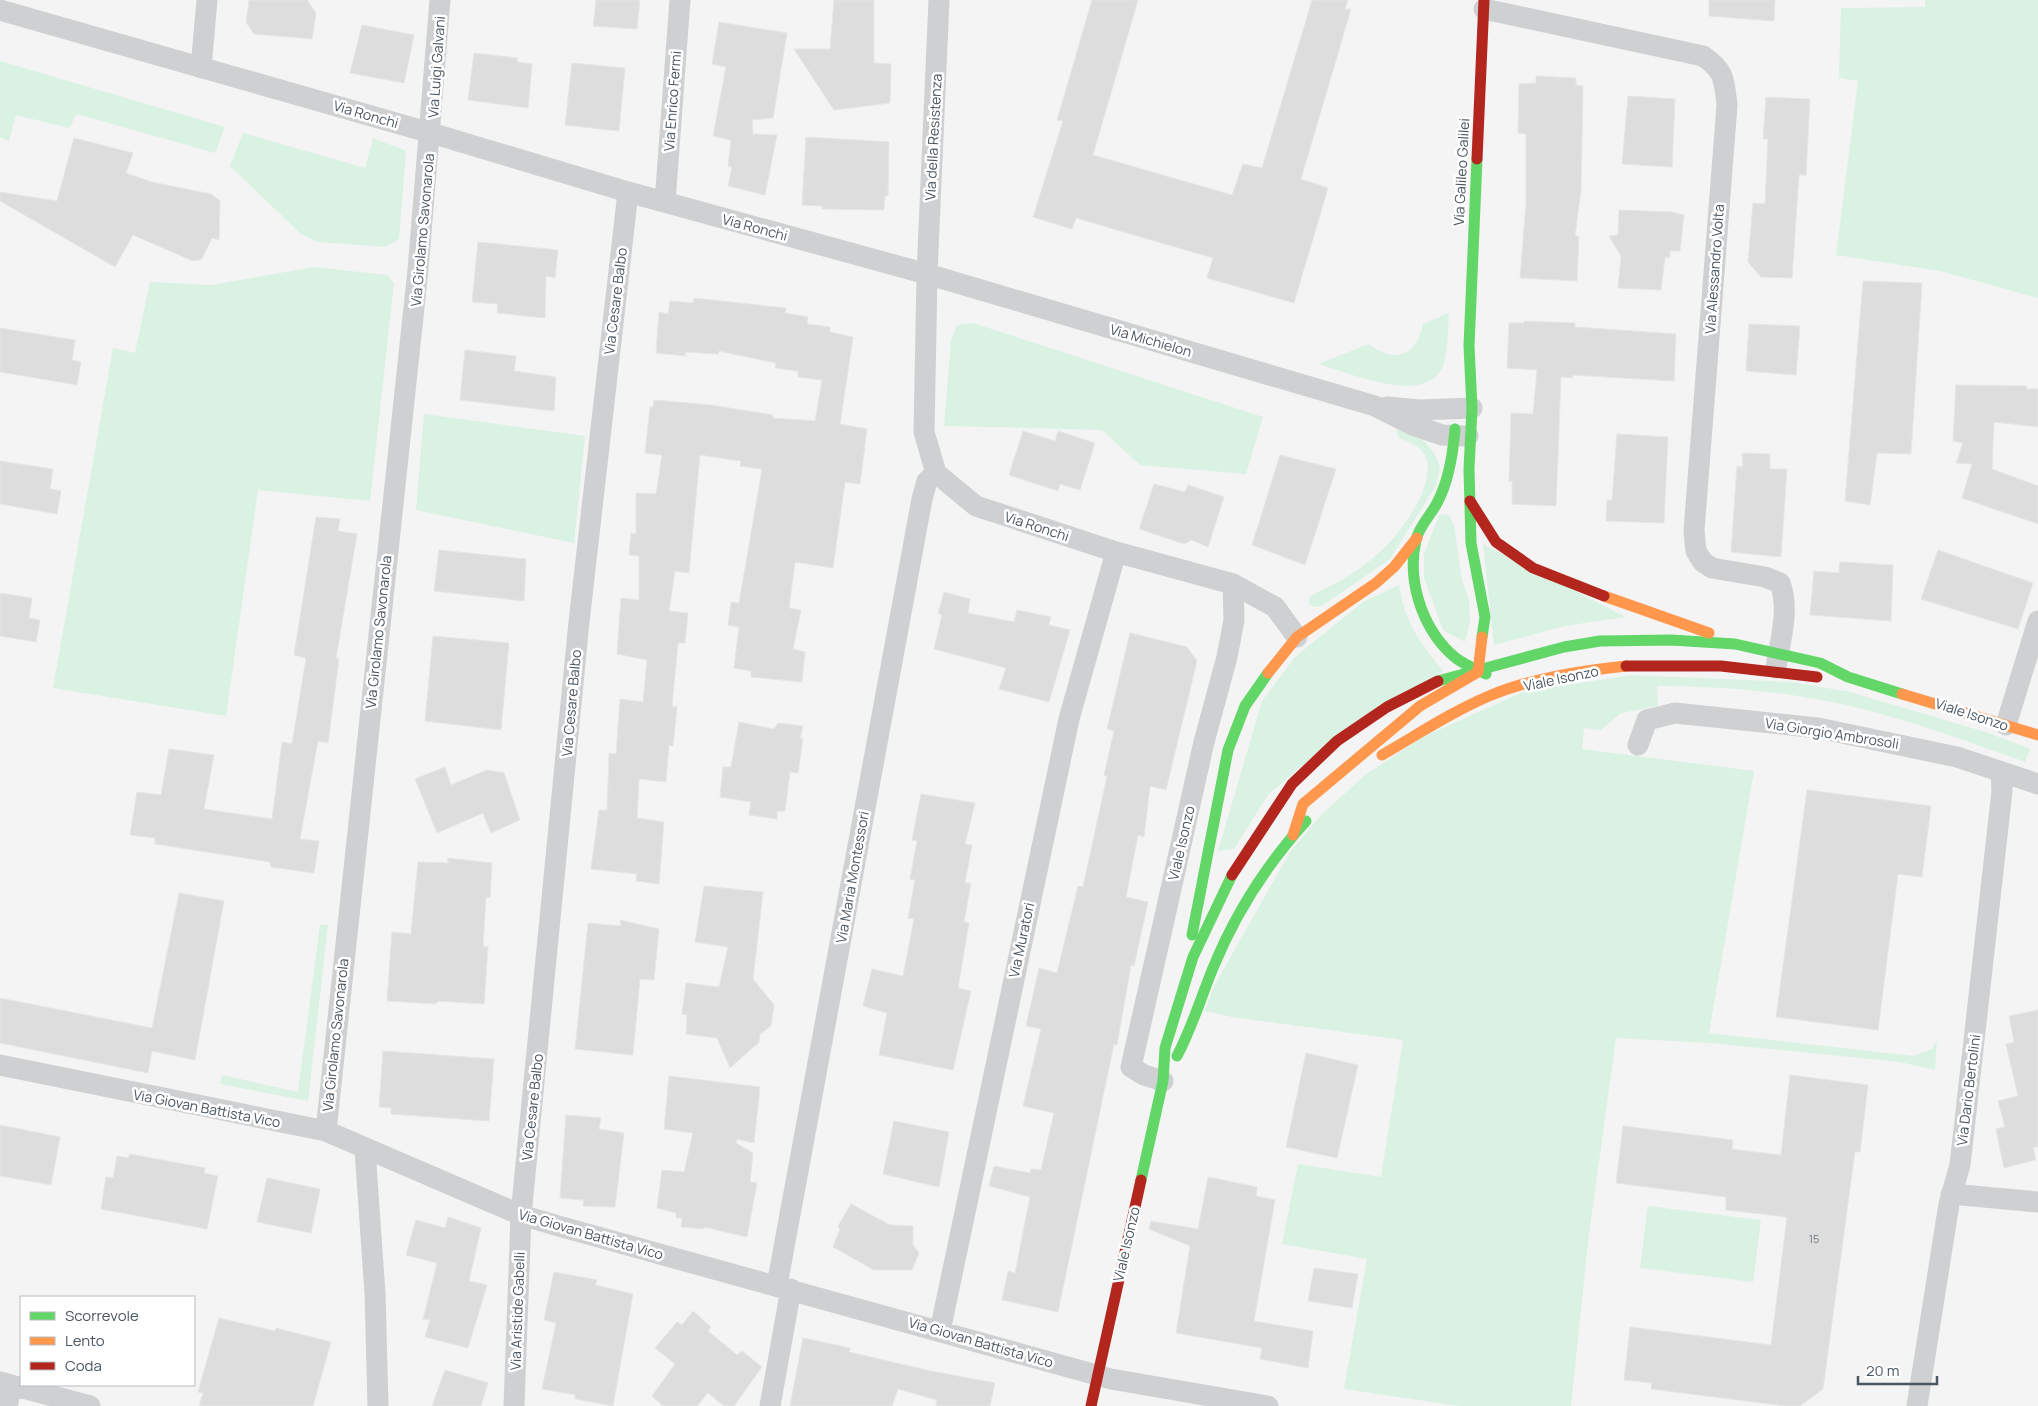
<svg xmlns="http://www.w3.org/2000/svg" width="2038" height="1406" font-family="Manrope,sans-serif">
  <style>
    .green { fill: #d9f2e3 }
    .building { fill: #ddddde; stroke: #e5e6e7 }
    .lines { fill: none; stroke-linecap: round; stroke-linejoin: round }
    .street { stroke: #ced0d2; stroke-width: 21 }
    .fast { stroke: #63d668; stroke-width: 11 }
    .slow { stroke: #ff974d; stroke-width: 11 }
    .jam { stroke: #b3261e; stroke-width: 11 }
    .labels { text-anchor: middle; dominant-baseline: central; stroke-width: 5; stroke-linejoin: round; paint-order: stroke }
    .number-label { font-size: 11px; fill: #707881 }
    .street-label { font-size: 14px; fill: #4a5661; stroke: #fff }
  </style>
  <rect width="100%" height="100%" fill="#f4f4f4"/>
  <path class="green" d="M1925,0H2038V298L1940,271L1836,255L1858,81L1839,78L1841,8L1925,7Z
    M0,61L225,127L215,153L77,114L69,128L16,115L9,141L0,137Z
    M243,133L365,168L373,138L406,151L399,239L386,247L318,242L301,234L230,166Z
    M314,267L387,275L394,283L370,501L258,490L226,716L53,688L113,348L135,353L150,282L212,285Z
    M1449,313C1448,327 1448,360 1441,370C1420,405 1348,372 1318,364L1369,344C1395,365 1417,355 1423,324Z
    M973,323L1263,417L1246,474L1140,465L1102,430L944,426L951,340L957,325Z
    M424,414L585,436L574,543L416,510Z
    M1396,430H1408L1424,441L1434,453L1440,466L1436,486L1390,559L1322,606L1314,607L1309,604V598C1315,592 1321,591 1328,587C1347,578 1367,564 1382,550C1401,533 1443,477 1422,451C1416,444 1408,442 1399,438Z
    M1448,514L1454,524L1462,581L1469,600L1470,621L1465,642L1443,630L1424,578V554L1439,515Z
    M1483,544L1626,617L1565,626L1494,645Z
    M1399,585C1406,626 1419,640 1443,671L1299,768L1268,795L1234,849L1218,851L1262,701L1295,657L1363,602Z
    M1631,675L1791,682L1850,692L1989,733L2030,749L2025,762C1969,742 1913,721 1854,707C1795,692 1719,686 1657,686L1658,706L1621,713L1601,730L1584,728L1582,749L1754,771L1709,1033L1914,1056L1932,1049L1937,1040L1935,1070L1900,1062L1710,1043L1616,1038L1588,1242L1571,1406H1459L1344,1389L1367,1259L1282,1244L1298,1164L1381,1177L1403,1040L1232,1017L1205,1011L1214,986L1290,852L1320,816L1365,775L1423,737L1523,692Z
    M320,925H328L308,1101L220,1084L222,1075L298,1092Z
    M1648,1206L1761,1220L1753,1282L1640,1268Z"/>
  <path class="building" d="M249,0H307L316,13L312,39L254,34L246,22Z
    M596,0H640L637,29L593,26Z
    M834,0H874V63L891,64L890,103L834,110L794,49H830Z
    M1092,0H1138L1093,155L1232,195L1243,164L1262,168L1312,0H1348L1345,9H1351L1301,179L1328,188L1294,303L1207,278L1213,258L1076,218L1072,229L1033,217L1063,121L1057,120Z
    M1709,0H1775L1774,21L1709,16Z
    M719,22L787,33L773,118L752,120L753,134L777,135L765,195L728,186L732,167L728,166L731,140L713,136L726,67L712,64Z
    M362,25L414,35L404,83L350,73Z
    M474,53L518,58L517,62L532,64L528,108L468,100Z
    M572,63L625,68L619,131L565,125Z
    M1536,76L1576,78V85L1583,86L1581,190L1575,236H1579L1577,281L1520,278L1526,203V134L1518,133L1519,84L1536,83Z
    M1628,96L1675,99L1672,167L1622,164Z
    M1766,97L1810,99L1806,175H1799L1792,278L1761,277L1748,262L1753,203L1765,204L1768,139H1763Z
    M806,137L889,142L888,196H885L884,210L822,209V206L802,205Z
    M74,138L133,153L126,173L152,182L211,194L220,201L219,240L212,238L202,259L193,261L133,235L115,267L0,201V192L57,201Z
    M1619,210L1671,212L1684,215L1680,251H1670V258L1665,257L1661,290L1618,288L1621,256L1609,236L1618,235Z
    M478,242L558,250L555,278L546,276L545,318L497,313L498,304L472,302Z
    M1863,281L1922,283L1911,454L1877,453L1870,505L1845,501Z
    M694,298L786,308L785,313L808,317L807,324L830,327V332L853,337L840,424L867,429L860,484L845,482L833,568L795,562L789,608L801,610L793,649L805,652L802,682L751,677V671L734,668L739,627L728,625L731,602L739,603L762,469L740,466L741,461L700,455L689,573L675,571L669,611L688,613L685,643H678L672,706L677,707L673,746L669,745L666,782L639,779L637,818L664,822L659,884L636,881L637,874L591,869L599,810H607L609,753L616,754L620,699L643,702L647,660L617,654L621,598L639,600V556L629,555L631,533L636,534V493L656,494L662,455L645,453L650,407H653L654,400L711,405L773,415V418L815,421L822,380L798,377V371L775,368L776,363L719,351L718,354L685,352L686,356L656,353L659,312L668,314L670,301L693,303Z
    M1524,321L1575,323V327L1676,334L1674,381L1573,375V378L1561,377L1556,506L1512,504V481L1509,482L1511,413L1533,414L1537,370L1507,368L1509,323H1524Z
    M1749,324L1800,326L1796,375L1746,371Z
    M0,328L75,340L72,360L81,362L77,385L0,372Z
    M465,350L516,356L514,371L556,377L554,411L460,400Z
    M1956,385L2026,386L2027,389H2038V427L1994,422L1992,469L2038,486V524L1962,498L1972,464L1956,463L1963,443L1953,441Z
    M1023,431L1055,441L1058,431L1095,443L1080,490L1060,484L1058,491L1009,475Z
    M1617,434L1668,437L1664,523L1606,521L1607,500H1612Z
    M1742,453L1770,454V469H1787L1781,557L1731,552L1737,466L1743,467Z
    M1280,455L1336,469L1305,565L1252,545Z
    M0,461L53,469L50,489L61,491L57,514L0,504Z
    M1154,484L1185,492L1188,485L1224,497L1208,547L1192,540L1184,544L1139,529Z
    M316,517L340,519L338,531L357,534L336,658L339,659L328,743L318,741L300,839L319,841L314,873L271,867L270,862L155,844V838L130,835L137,792L161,795L169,749L214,755L204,809L272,819L282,742L292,744L306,658L294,655Z
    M439,550L526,559L524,601L434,591Z
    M1938,550L2033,583L2018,629L1921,599Z
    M1840,562L1893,565L1891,621L1810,615L1814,571L1839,573Z
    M944,592L970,599L968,613L1014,622L1017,610L1051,617L1049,625L1070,630L1049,702L999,689L1006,668L934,649L942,615L938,613Z
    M0,593L32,598L29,618L40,620L36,642L0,636Z
    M1130,633L1187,647L1197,661L1166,790L1150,786L1144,837L1138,835L1126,897L1148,902L1134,966L1131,965L1117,1045L1114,1044L1058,1312L1002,1300L1008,1271L1015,1273L1030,1197L989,1186L994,1166L1030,1173L1031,1169L1041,1170L1054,1113L1023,1106L1041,1029L1026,1026L1039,968L1057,973L1078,886L1083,887L1107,776L1104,775L1114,731L1107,729Z
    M433,636L509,643L501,730L425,721Z
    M739,722L774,729L778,723L803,726L800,738L803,739L798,773L790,772L785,811H777V819L749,815L751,802L720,797L723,767H731Z
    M445,767L451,785L487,770L504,773L520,820L491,833L483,813L437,833L415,779Z
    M1807,790L1931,806L1922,877L1898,874L1878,1030L1776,1017Z
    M921,794L975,803L965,844L972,845L965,883H971L964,922L969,923L958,988L971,991L953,1070L879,1055L887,1013L863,1006L872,969L903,976L914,919L908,918L915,880L910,879L917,841L912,840Z
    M447,858L492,863L490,897L486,898L483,946L488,947L484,1004L439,1001L435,1004L387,1001L392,932L411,934L418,862L449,863Z
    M704,886L763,892L753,979L774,1005L771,1026L760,1034L759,1042L730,1068L717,1038L686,1034L687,1015L682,1014L686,983L719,987L728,947L695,942Z
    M179,893L224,901L195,1060L152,1051L148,1073L0,1043V998L152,1028Z
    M620,920L659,929L654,980L640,979L633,1055L575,1049L588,923L621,926Z
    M2038,1010V1147H2033L2036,1160L2004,1168L1996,1129L2005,1127L1998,1101L2018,1096L2006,1044L2014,1042L2009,1016Z
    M383,1051L494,1059L489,1121L391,1114V1108L379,1107Z
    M1306,1053L1358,1065L1337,1158L1286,1147Z
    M1790,1075L1868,1085L1860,1152H1855L1823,1389L1800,1406H1785L1651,1389L1652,1383L1624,1380L1630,1327L1771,1345L1787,1217L1726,1210V1197L1616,1183L1623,1126L1733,1140L1732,1149L1781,1155Z
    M669,1076L760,1087L754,1143L737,1139L736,1143L753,1153L750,1182L757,1183L747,1237L704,1227V1229L681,1227L682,1218H676V1213L657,1208L662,1170L684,1172L693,1133L664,1129Z
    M566,1115L601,1118L599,1129L624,1133L615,1207L583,1206L584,1200L560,1198Z
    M894,1121L949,1132L939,1187L883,1174Z
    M0,1125L60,1137L51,1185L0,1176Z
    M130,1154L205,1168L204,1173L218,1176L207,1229L101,1209L106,1177L113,1178L117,1156L128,1158Z
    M1208,1177L1257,1187L1256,1196L1275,1200L1254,1321L1313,1331L1308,1368L1260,1359L1262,1348L1176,1333L1190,1246L1149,1229L1151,1221L1198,1229Z
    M267,1178L320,1189L311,1233L257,1222Z
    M851,1204L890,1225L913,1226V1245L919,1253L912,1270H874L833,1247L840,1229L838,1226Z
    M448,1217L481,1228L469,1281L487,1285L468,1348L425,1337L430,1320L423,1319L437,1263L406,1255L416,1220L445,1228Z
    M1314,1268L1358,1274L1352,1308L1308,1301Z
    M554,1272L597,1280L595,1285L633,1294L613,1406L575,1399V1395L542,1389L556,1323L544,1320Z
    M693,1311L711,1327L708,1331L737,1355L742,1351L762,1367L734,1406H724L708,1393L697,1406H663L652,1396L675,1364L655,1348L677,1322L682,1325Z
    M219,1318L275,1331L276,1328L331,1342L313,1406H199L203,1393L198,1392Z
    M803,1338L850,1348L849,1352L931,1371L995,1383L990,1406H936L937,1400L898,1389L892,1406H790Z
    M445,1370L488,1383L481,1406H432Z"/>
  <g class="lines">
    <path class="street" d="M939,0L927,274L924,432L936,473L976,506L1116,552L1233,584L1275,607L1297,637
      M1484,9L1703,56C1725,71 1724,80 1727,105L1694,531L1696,551L1703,562L1712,568L1765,577L1780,583C1790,610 1780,640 1776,668
      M0,10L431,133L628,192L927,274L1290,381L1375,406L1413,425L1442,435L1468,436
      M201,68L207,0
      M665,202L680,0
      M1387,407L1420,410L1472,408
      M2006,725L2038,621
      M1638,745L1647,720L1675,713L1818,728L1957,757L2038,784
      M0,1065L326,1131L521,1215L555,1225L1111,1379L1268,1406
      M1163,1081L1144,1075L1131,1067L1204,742L1227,657L1234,620L1233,584
      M326,1131L418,270L440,0
      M365,1150L375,1293L378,1406
      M1951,1194L2038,1202
      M777,1285L922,499L927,481L936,473
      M940,1331L1069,719L1116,552
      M0,1382L90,1406
      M7,1406L12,1385
      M514,1406L521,1215L579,622L628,192
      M770,1406L791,1289
      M1917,1406L1949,1204L1960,1165L2002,791L2001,772"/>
    <path class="fast" d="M1477,159L1469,346L1472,408L1469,469L1471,543L1485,617L1482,637
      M1455,429C1453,454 1449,481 1437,503C1431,515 1419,526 1416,540C1407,579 1421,625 1450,653C1460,663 1473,668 1486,674
      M1438,681L1564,647L1600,641L1671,640L1735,644L1820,663L1848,677L1902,694
      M1192,935L1228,750L1245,706L1268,673
      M1177,1056C1192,1028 1201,997 1213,968C1235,914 1267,864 1306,821
      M1141,1180L1163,1081L1165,1048L1193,957L1232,875"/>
    <path class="slow" d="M1604,596L1709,633
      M1268,673L1297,637L1376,583L1394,567L1417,538
      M1902,694L2038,735
      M1382,755C1417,735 1451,712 1489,696C1532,678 1580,671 1626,666
      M1293,835L1303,804L1420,706L1478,672L1482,637"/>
    <path class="jam" d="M1477,159L1484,0
      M1470,501L1496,542L1533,568L1604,596
      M1626,666H1721L1817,677
      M1232,875L1292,784L1337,741L1387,707L1438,681
      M1091,1406L1141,1180"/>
  </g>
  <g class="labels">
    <g class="number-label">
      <text x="1814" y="1238">15</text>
    </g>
    <g class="street-label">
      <text transform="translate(436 67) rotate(-86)">Via Luigi Galvani</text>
      <text transform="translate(672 101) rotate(-86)">Via Enrico Fermi</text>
      <text transform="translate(366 114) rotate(16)">Via Ronchi</text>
      <text transform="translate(933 137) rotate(-87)">Via della Resistenza</text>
      <text transform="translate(1461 172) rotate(-87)">Via Galileo Galilei</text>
      <text transform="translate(755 227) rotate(15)">Via Ronchi</text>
      <text transform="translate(422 230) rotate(-85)">Via Girolamo Savonarola</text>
      <text transform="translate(1714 269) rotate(-86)">Via Alessandro Volta</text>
      <text transform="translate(615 301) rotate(-83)">Via Cesare Balbo</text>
      <text transform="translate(1151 340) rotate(16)">Via Michielon</text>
      <text transform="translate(1037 526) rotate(18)">Via Ronchi</text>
      <text transform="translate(378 632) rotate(-84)">Via Girolamo Savonarola</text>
      <text transform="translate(1561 678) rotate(-12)">Viale Isonzo</text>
      <text transform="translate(571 703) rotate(-85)">Via Cesare Balbo</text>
      <text transform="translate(1972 714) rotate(18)">Viale Isonzo</text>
      <text transform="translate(1832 733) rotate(9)">Via Giorgio Ambrosoli</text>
      <text transform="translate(1181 843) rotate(-77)">Viale Isonzo</text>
      <text transform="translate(852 877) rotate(-80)">Via Maria Montessori</text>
      <text transform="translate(1021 940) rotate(-78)">Via Muratori</text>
      <text transform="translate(335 1035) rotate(-84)">Via Girolamo Savonarola</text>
      <text transform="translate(1968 1090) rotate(-83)">Via Dario Bertolini</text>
      <text transform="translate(532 1107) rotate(-84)">Via Cesare Balbo</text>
      <text transform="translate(207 1108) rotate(11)">Via Giovan Battista Vico</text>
      <text transform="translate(591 1234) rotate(16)">Via Giovan Battista Vico</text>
      <text transform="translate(1126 1244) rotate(-77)">Viale Isonzo</text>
      <text transform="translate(517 1311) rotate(-88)">Via Aristide Gabelli</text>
      <text transform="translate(981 1342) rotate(16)">Via Giovan Battista Vico</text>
    </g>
  </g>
  <rect x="20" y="1296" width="175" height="90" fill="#ffffff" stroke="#b7bbc0"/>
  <rect x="30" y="1312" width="25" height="8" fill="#63d668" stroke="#b7bbc0"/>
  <text x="65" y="1321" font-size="15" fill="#4a5661">Scorrevole</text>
  <rect x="30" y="1337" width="25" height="8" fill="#ff974d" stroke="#b7bbc0"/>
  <text x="65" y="1346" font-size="15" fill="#4a5661">Lento</text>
  <rect x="30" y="1362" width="25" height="8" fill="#b3261e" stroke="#b7bbc0"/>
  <text x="65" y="1371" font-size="15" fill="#4a5661">Coda</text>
  <path d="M1858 1376v8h79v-8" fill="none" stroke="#4a5661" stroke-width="2.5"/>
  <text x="1866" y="1376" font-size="15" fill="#4a5661" stroke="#ffffff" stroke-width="4" paint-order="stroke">20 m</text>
</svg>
